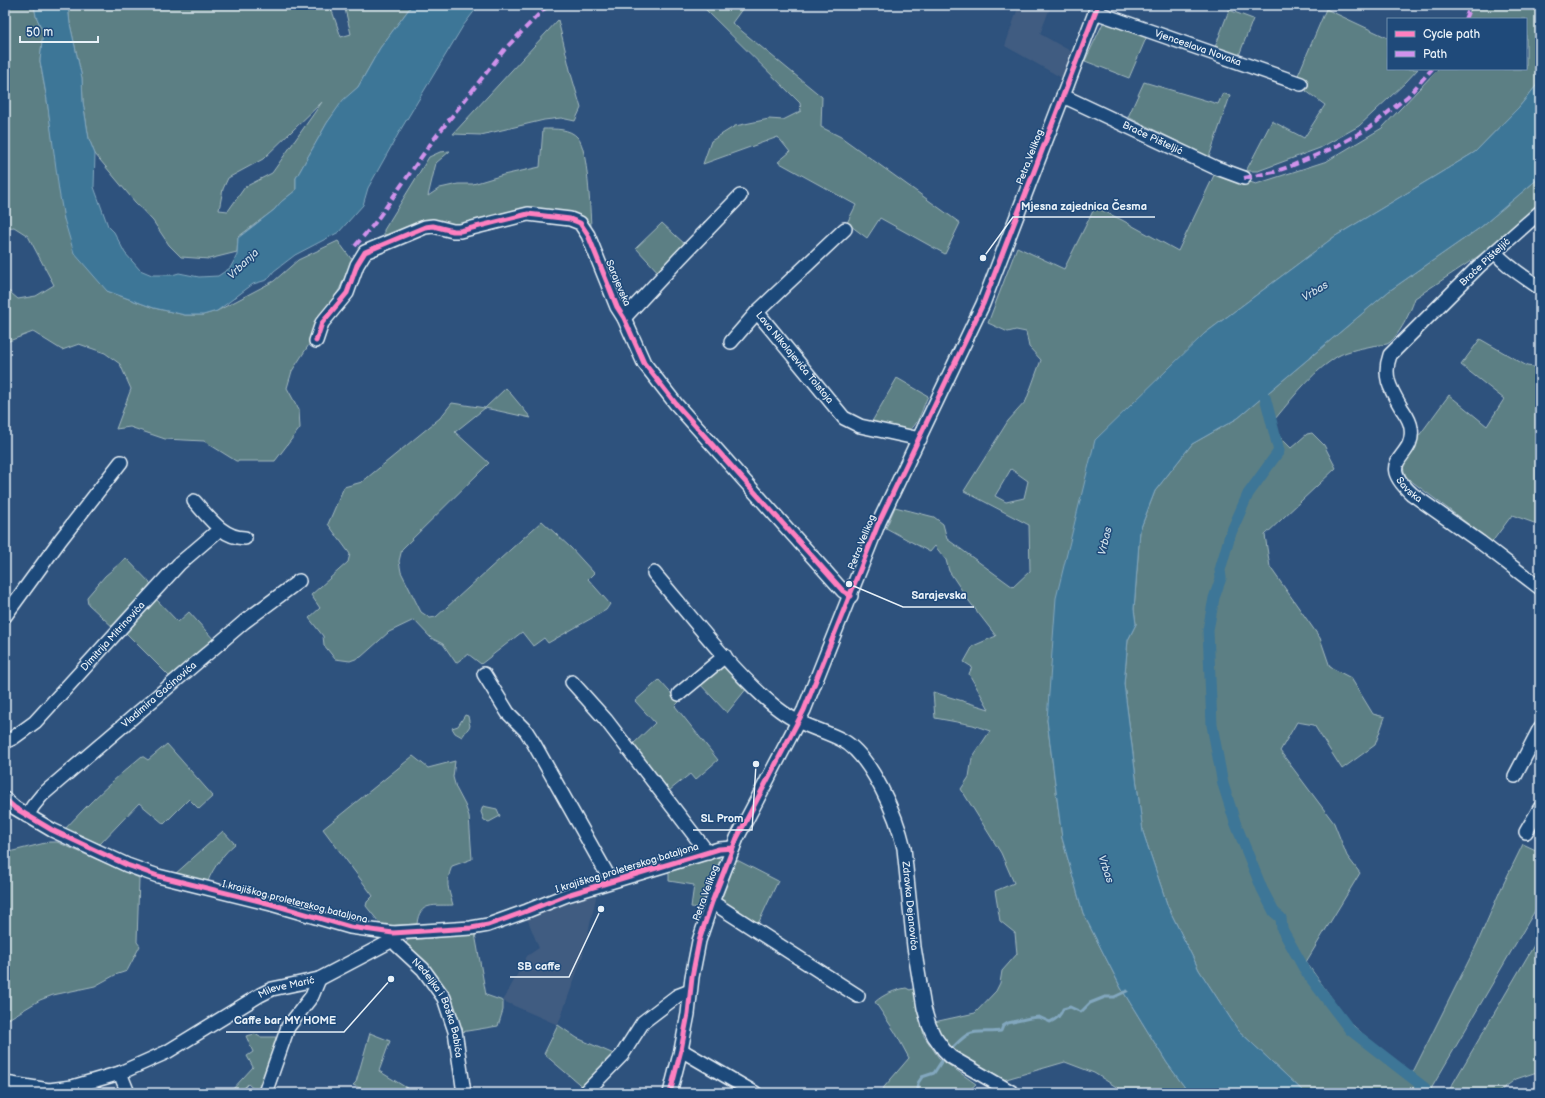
<svg xmlns="http://www.w3.org/2000/svg" width="1545" height="1098" font-family="'Balsamiq Sans',sans-serif">
  <style>
    .built { fill: #405c81 }
    .green { fill: #5c7f84; stroke: #a2b8be; fill-rule: evenodd }
    .water { fill: #3e7697; stroke: #82a7be }
    .lines { fill: none; stroke-linecap: round; stroke-linejoin: round }
    .stream { stroke: #82a7be; stroke-width: 3 }
    .canal { stroke: #3e7697; stroke-width: 11 }
    .minor-casing { stroke: #e8f1f8; stroke-width: 16 }
    .minor { stroke: #1f4a7a; stroke-width: 13 }
    .quiet { stroke: #d193ec; stroke-width: 4; stroke-dasharray: 8 4; stroke-linecap: butt }
    .cycleway-casing { stroke: #1f4a7a; stroke-width: 8 }
    .cycleway { stroke: #ff80c0; stroke-width: 5 }
    .labels { text-anchor: middle; dominant-baseline: central; stroke-width: 3; stroke-linejoin: round; paint-order: stroke }
    .street-label { font-size: 10px; fill: #e8f1f8; stroke: #1f4a7a }
    .water-label { font-size: 11px; font-style: italic; fill: #cedfe9; stroke: #1f4a7a }
    .leader { fill: none; stroke: #e8f1f8; stroke-width: 1.5 }
    .callout-dot { fill: #e8f1f8; stroke: #1f4a7a; stroke-width: 1.5 }
    .callout-label { font-size: 11px; text-anchor: middle; font-weight: bold; fill: #e8f1f8; stroke: #1f4a7a; stroke-width: 3; stroke-linejoin: round; paint-order: stroke }
  </style>
  <rect width="100%" height="100%" fill="#2e527d"/>
  <filter id="ink" filterUnits="userSpaceOnUse"><feTurbulence type="fractalNoise" baseFrequency=".025" numOctaves="2"/><feDisplacementMap in="SourceGraphic" scale="8" xChannelSelector="R" yChannelSelector="G"/><feConvolveMatrix kernelMatrix="1 2 1 2 8 2 1 2 1" color-interpolation-filters="sRGB"/></filter>
  <g filter="url(#ink)">
    <path class="built" d="M1019,5H1051L1040,34L1072,52L1062,78L1005,46Z
      M596,892V898L583,955L558,1025L503,1001L527,956L539,948L527,918Z"/>
    <path class="green" d="M5,5H34L36,16L43,32L40,61L47,100L64,219L107,291L154,308L185,315H203L217,311L274,281L298,260L338,241L352,260L339,290L314,326L310,343L292,371L287,388L299,410L300,428L275,461H236L204,441L165,439L130,427L116,429L131,389L120,364L105,353L79,344L62,350L33,332L9,341L5,344V288L18,299L36,296L54,285L28,236L14,227L5,228Z
      M68,5H330L341,37L351,34L344,5H412L380,48L358,87L344,100L327,123L296,178V190L281,202L274,210L238,237L237,252L209,259L181,257L169,245L153,221L135,202L95,154L89,139L83,102L82,78L70,24ZM322,102L272,173L245,187L228,211L219,210L223,189L228,178L263,159Z
      M701,5H745L732,23L822,97L821,127L841,137L960,223L945,254L880,218L867,238L847,223L856,205L778,162L790,152L778,137L703,164L711,141L735,126L769,119L783,120L801,111L800,103Z
      M1473,5H1540V81L1519,107L1475,152L1334,237L1204,334L1047,720L1062,838L1083,913L1121,988L1167,1063L1189,1093H1126L1094,1073L1065,1062L1003,1080C977,1066 943,1053 934,1022L975,1013L996,991L1000,983L1002,971L1017,954L1015,933L1000,921L995,891L1014,883L1001,853L961,789L969,777L972,758L990,731L973,725L935,718L933,692L989,709L969,674L972,667L964,662L973,646L996,636L969,601L949,571L946,560L935,546L930,552L886,528L895,507L934,517L943,524L947,539L1013,587L1030,571L1029,525L964,491L1008,421L1026,401L1041,360L1029,347L1026,332L1016,330L1008,332L988,323L1017,247L1064,269L1095,207L1122,220L1178,251L1216,171L1256,184L1327,161L1382,128L1438,69H1526V19H1466ZM1011,469L1028,481L1024,498L1006,502L995,496Z
      M1326,9L1388,38V69H1418L1405,83L1359,126L1320,148L1258,171H1246L1272,121L1304,138L1325,105L1306,91L1309,86L1296,80Z
      M1229,10L1253,19L1238,58L1214,50Z
      M558,20L571,74L581,108L575,121L561,118L544,120L481,135L453,134Z
      M1107,20L1147,36L1129,78L1085,61L1103,23Z
      M1144,82L1218,104L1223,93L1230,96L1209,157L1128,117Z
      M543,129C555,129 570,128 578,138C588,149 590,210 591,226L586,221C562,217 531,207 507,212C491,215 474,224 457,224C447,224 436,219 427,220C412,222 399,235 384,235V230L429,157L440,152L450,151L436,163L428,196L440,188L458,184H473L503,175L540,167Z
      M1540,177V208L1489,249L1415,298C1412,309 1398,339 1387,344C1383,345 1377,345 1372,346C1359,349 1343,351 1332,360C1307,377 1289,403 1269,426L1291,448L1307,434L1312,433L1324,445L1336,468L1265,535L1270,567L1320,638L1330,667L1351,678L1373,714L1385,717L1375,745L1342,769L1314,725L1297,722L1280,751L1334,823L1347,856L1360,873L1306,962L1348,1021L1386,1054L1412,1074L1477,944L1500,891L1523,844L1540,852V902L1431,1089L1441,1093H1305L1238,1030L1199,970L1168,907L1143,832L1124,684L1128,640L1136,624L1134,609L1140,530L1155,491L1192,444L1238,418L1389,291L1481,227Z
      M662,223L687,246L660,274L636,248Z
      M1480,339L1527,366L1540,368V526L1537,524L1512,515L1492,542L1406,477L1403,467L1407,452L1449,395L1487,426L1504,399L1461,365Z
      M897,378L928,396C923,406 919,424 909,431L870,425Z
      M506,388L531,418L485,408L455,432L489,463L402,549L399,561L401,572L421,612L430,618L436,617L542,521L571,548L594,573L588,579L610,604L606,610L548,643L544,638L533,646L522,632L481,664L468,654L456,663L443,644L431,638L414,620L389,632L361,657L350,661L335,659L324,645L323,636L309,618L320,608L311,595L348,562L350,554L328,524L344,487L362,482L440,418L452,403L485,408Z
      M126,558L154,587L115,629L88,604L87,597L105,576Z
      M155,598L178,622L189,612L215,641L171,678L124,631Z
      M725,665L747,688L727,713L699,683L721,666Z
      M659,680L679,702L675,706L718,760L695,780L690,774L665,794L631,746L655,723L635,701Z
      M465,715L468,716L470,726L462,737L455,733L452,728L458,726Z
      M167,744L213,796L199,809L189,799L164,824L139,803L100,844L64,830C89,803 114,779 142,756L148,760Z
      M413,756L428,768L455,761L453,777L456,788L465,805L469,816L472,859L452,866C445,884 448,887 453,905C435,906 419,901 417,924L382,926L366,906L367,902L373,896L323,829Z
      M483,806L497,809L500,816L489,822L484,820L481,812Z
      M223,831L235,844C224,853 213,868 208,881L174,875Z
      M49,842H57L139,878L137,942L140,946L127,971L115,975L95,986L53,995L40,1000L5,1021V853Z
      M717,856L722,860L721,864L699,908L691,907L694,885L669,881V871Z
      M735,859L778,881L757,926L720,901L718,897Z
      M475,934L486,995L503,1001V1010L498,1026L461,1032L454,1006L434,975L408,947L406,943L408,940Z
      M1540,935V1071L1516,1079L1497,1093L1448,1092Z
      M906,988L910,990L915,988L924,1036L939,1058L976,1084L966,1093H879L909,1058L895,1032L875,1002C884,994 895,990 906,988Z
      M558,1025L577,1038L616,1055L585,1089L544,1054Z
      M370,1033L390,1041L379,1071L415,1093H367L368,1091L353,1085L356,1082Z
      M255,1034L260,1037H276L262,1093H258L248,1084L239,1093H233L232,1090L253,1067L247,1056L253,1052L246,1036Z"/>
    <path class="water" d="M34,5H68L70,24L82,78L83,102L89,139L95,154L94,187L108,226L114,232L125,253L140,270L152,275H172L179,273L199,277L218,276L230,268L234,261L237,255L238,238L274,210L281,202L296,190V178L327,123L343,100L358,87L380,48L412,5H479L463,26L401,129L368,188L363,205L339,232L295,255L274,271L267,280L253,284L217,311L203,315H185L154,308L107,291L74,253L64,219L59,191L47,100L40,61L43,32L36,16Z
      M1540,81V177L1481,227L1389,291L1238,418L1192,444L1155,491L1140,530L1134,609L1136,624L1128,640L1124,684L1143,832L1168,907L1199,970L1238,1030L1305,1093H1189L1167,1063L1121,988L1083,913L1062,838L1047,720L1056,598L1095,440L1204,334L1334,237L1475,152L1519,107Z"/>
    <g class="lines">
      <path class="stream" d="M950,1050C956,1045 962,1037 969,1034C977,1030 991,1033 1001,1031L1003,1026L1008,1023L1030,1018L1039,1017L1050,1022C1057,1019 1060,1016 1063,1009L1070,1007L1081,1012L1090,1003L1105,997H1114L1127,991
        M918,1093V1083L922,1077L934,1073L945,1056"/>
      <path class="canal" d="M1265,397L1279,451L1248,494L1230,535L1220,570L1221,578L1214,598L1208,630L1212,725L1223,784L1235,822L1262,889L1274,912L1281,918L1282,929L1306,972L1350,1030L1425,1088"/>
      <g class="minor-casing">
        <g id="minor">
          <path id="s1" d="M1095,12L1301,84"/>
          <path id="s2" d="M1063,96L1214,167L1244,178"/>
          <path id="s3" d="M1540,212L1479,266L1390,355C1382,377 1391,390 1402,409C1406,415 1410,420 1411,428C1416,460 1373,458 1412,494L1480,542L1540,588"/>
          <path id="s4" d="M845,229L757,312L844,418L860,426L920,439"/>
          <path d="M1495,252C1507,267 1525,277 1540,288"/>
          <path d="M624,318L680,258L740,196"/>
          <path d="M316,341L322,323L347,293L357,265L365,252L425,227L433,226L453,231H460L528,214L570,219L580,223L588,235L617,307L624,318L644,363L676,404L843,591L851,596"/>
          <path d="M731,342L757,312"/>
          <path d="M194,501C208,516 222,538 245,538"/>
          <path id="s5" d="M654,573C690,615 724,661 765,698C775,707 787,717 800,722C814,729 829,733 842,740C871,755 897,817 904,848L914,947L924,1008L929,1025L934,1036L944,1050L951,1057L1013,1093"/>
          <path d="M5,616L61,539L121,462"/>
          <path d="M484,674L508,713L526,731L533,742L611,881"/>
          <path d="M572,682L606,720L708,853"/>
          <path d="M679,694L725,656"/>
          <path id="s6" d="M5,742L13,738L35,722L179,564L220,529"/>
          <path d="M1515,776L1540,728"/>
          <path d="M5,799L15,808L52,830L127,865L158,876L271,904L350,927L393,933L471,928L488,925L527,911L567,895L719,849L733,848"/>
          <path id="s7" d="M27,816L33,806L42,795L244,622L299,581"/>
          <path d="M1526,832L1540,808"/>
          <path d="M712,902L858,996"/>
          <path id="s8" d="M393,933V940L397,945L423,969L444,998L455,1031L464,1093"/>
          <path d="M681,1050L755,1093"/>
          <path d="M120,1073L128,1093"/>
          <path id="s9" d="M5,1083L49,1090L72,1087L120,1073L167,1052L260,995L272,989L319,979L393,940"/>
          <path d="M265,1093L288,1027L312,996L319,979"/>
          <path d="M585,1093L622,1055L643,1022L677,996L690,991"/>
          <path d="M670,1093L681,1050L688,1014L692,977L699,941L712,902L737,838L804,710L879,522L983,304L1098,5"/>
        </g>
      </g>
      <use href="#minor" class="minor"/>
      <path class="quiet" d="M1465,19L1471,5
        M1244,178L1274,172L1291,166L1333,148L1369,128L1408,96L1432,69
        M355,246L374,224L434,139L505,49L544,9L550,5"/>
      <g class="cycleway-casing">
        <path id="cycleway" d="M316,341L322,323L347,293L357,265L365,252L425,227L433,226L453,231H460L528,214L570,219L580,223L588,235L617,307L624,318L644,363L676,404L843,591L851,596
          M5,799L15,808L52,830L127,865L158,876L271,904L350,927L393,933L471,928L488,925L527,911L567,895L719,849L733,848
          M670,1093L681,1050L688,1014L692,977L699,941L712,902L737,838L804,710L879,522L983,304L1098,5"/>
      </g>
      <use href="#cycleway" class="cycleway"/>
    </g>
  </g>
  <g class="labels">
    <g class="street-label">
      <text stroke="none"><textPath href="#s1" startOffset="109">Vjenceslava Novaka</textPath></text>
      <text stroke="none"><textPath href="#s2" startOffset="99">Braće Pišteljić</textPath></text>
      <text transform="translate(1030 157) rotate(-69)">Petra Velikog</text>
      <text transform="translate(1485 262) rotate(-43)">Braće Pišteljić</text>
      <text transform="translate(618 283) rotate(67)">Sarajevska</text>
      <text stroke="none"><textPath href="#s4" startOffset="180">Lava Nikolajeviča Tolstoja</textPath></text>
      <text stroke="none"><textPath href="#s3" startOffset="357">Savska</textPath></text>
      <text transform="translate(862 542) rotate(-68)">Petra Velikog</text>
      <text stroke="none"><textPath href="#s6" startOffset="152">Dimitrija Mitrinovića</textPath></text>
      <text stroke="none"><textPath href="#s7" startOffset="180">Vladimira Gaćinovića</textPath></text>
      <text transform="translate(627 868) rotate(-17)">I krajiškog proleterskog bataljona</text>
      <text transform="translate(706 893) rotate(-70)">Petra Velikog</text>
      <text transform="translate(295 902) rotate(14)">I krajiškog proleterskog bataljona</text>
      <text stroke="none"><textPath href="#s5" startOffset="441">Zdravka Dejanovića</textPath></text>
      <text stroke="none"><textPath href="#s9" startOffset="306">Mileve Marić</textPath></text>
      <text stroke="none"><textPath href="#s8" startOffset="91">Nedeljka i Boška Babića</textPath></text>
    </g>
    <g class="water-label">
      <text transform="translate(243 264) rotate(-44)">Vrbanja</text>
      <text transform="translate(1315 291) rotate(-31)">Vrbas</text>
      <text transform="translate(1105 541) rotate(-76)">Vrbas</text>
      <text transform="translate(1106 869) rotate(72)">Vrbas</text>
    </g>
  </g>
  <path class="leader" d="M983 258L1013 217H1155M849 584L903 607H974M756 764L752 830H693M601 909L569 977H510M391 979L344 1032H226"/>
  <g class="callout-dot">
    <circle cx="983" cy="258" r="4"/>
    <circle cx="849" cy="584" r="4"/>
    <circle cx="756" cy="764" r="4"/>
    <circle cx="601" cy="909" r="4"/>
    <circle cx="391" cy="979" r="4"/>
  </g>
  <g class="callout-label">
    <text x="1084" y="210">Mjesna zajednica Česma</text>
    <text x="939" y="599">Sarajevska</text>
    <text x="722" y="822">SL Prom</text>
    <text x="539" y="970">SB caffe</text>
    <text x="285" y="1024">Caffe bar MY HOME</text>
  </g>
  <rect width="1545" height="1098" fill="none" stroke="#1f4a7a" stroke-width="20"/>
  <rect x="10" y="10" width="1525" height="1078" fill="none" stroke="#e8f1f8" stroke-width="1.5" filter="url(#ink)"/>
  <rect x="1387" y="18" width="140" height="52" fill="#1f4a7a" stroke="#6f8dac"/>
  <rect x="1395" y="31" width="20" height="6" fill="#ff80c0" stroke="#6f8dac"/>
  <text x="1423" y="38" font-size="12" fill="#e8f1f8">Cycle path</text>
  <rect x="1395" y="51" width="20" height="6" fill="#d193ec" stroke="#6f8dac"/>
  <text x="1423" y="58" font-size="12" fill="#e8f1f8">Path</text>
  <path d="M20 36v6h78v-6" fill="none" stroke="#e8f1f8" stroke-width="2"/>
  <text x="26" y="36" font-size="12" fill="#e8f1f8" stroke="#1f4a7a" stroke-width="3" paint-order="stroke">50 m</text>
</svg>
